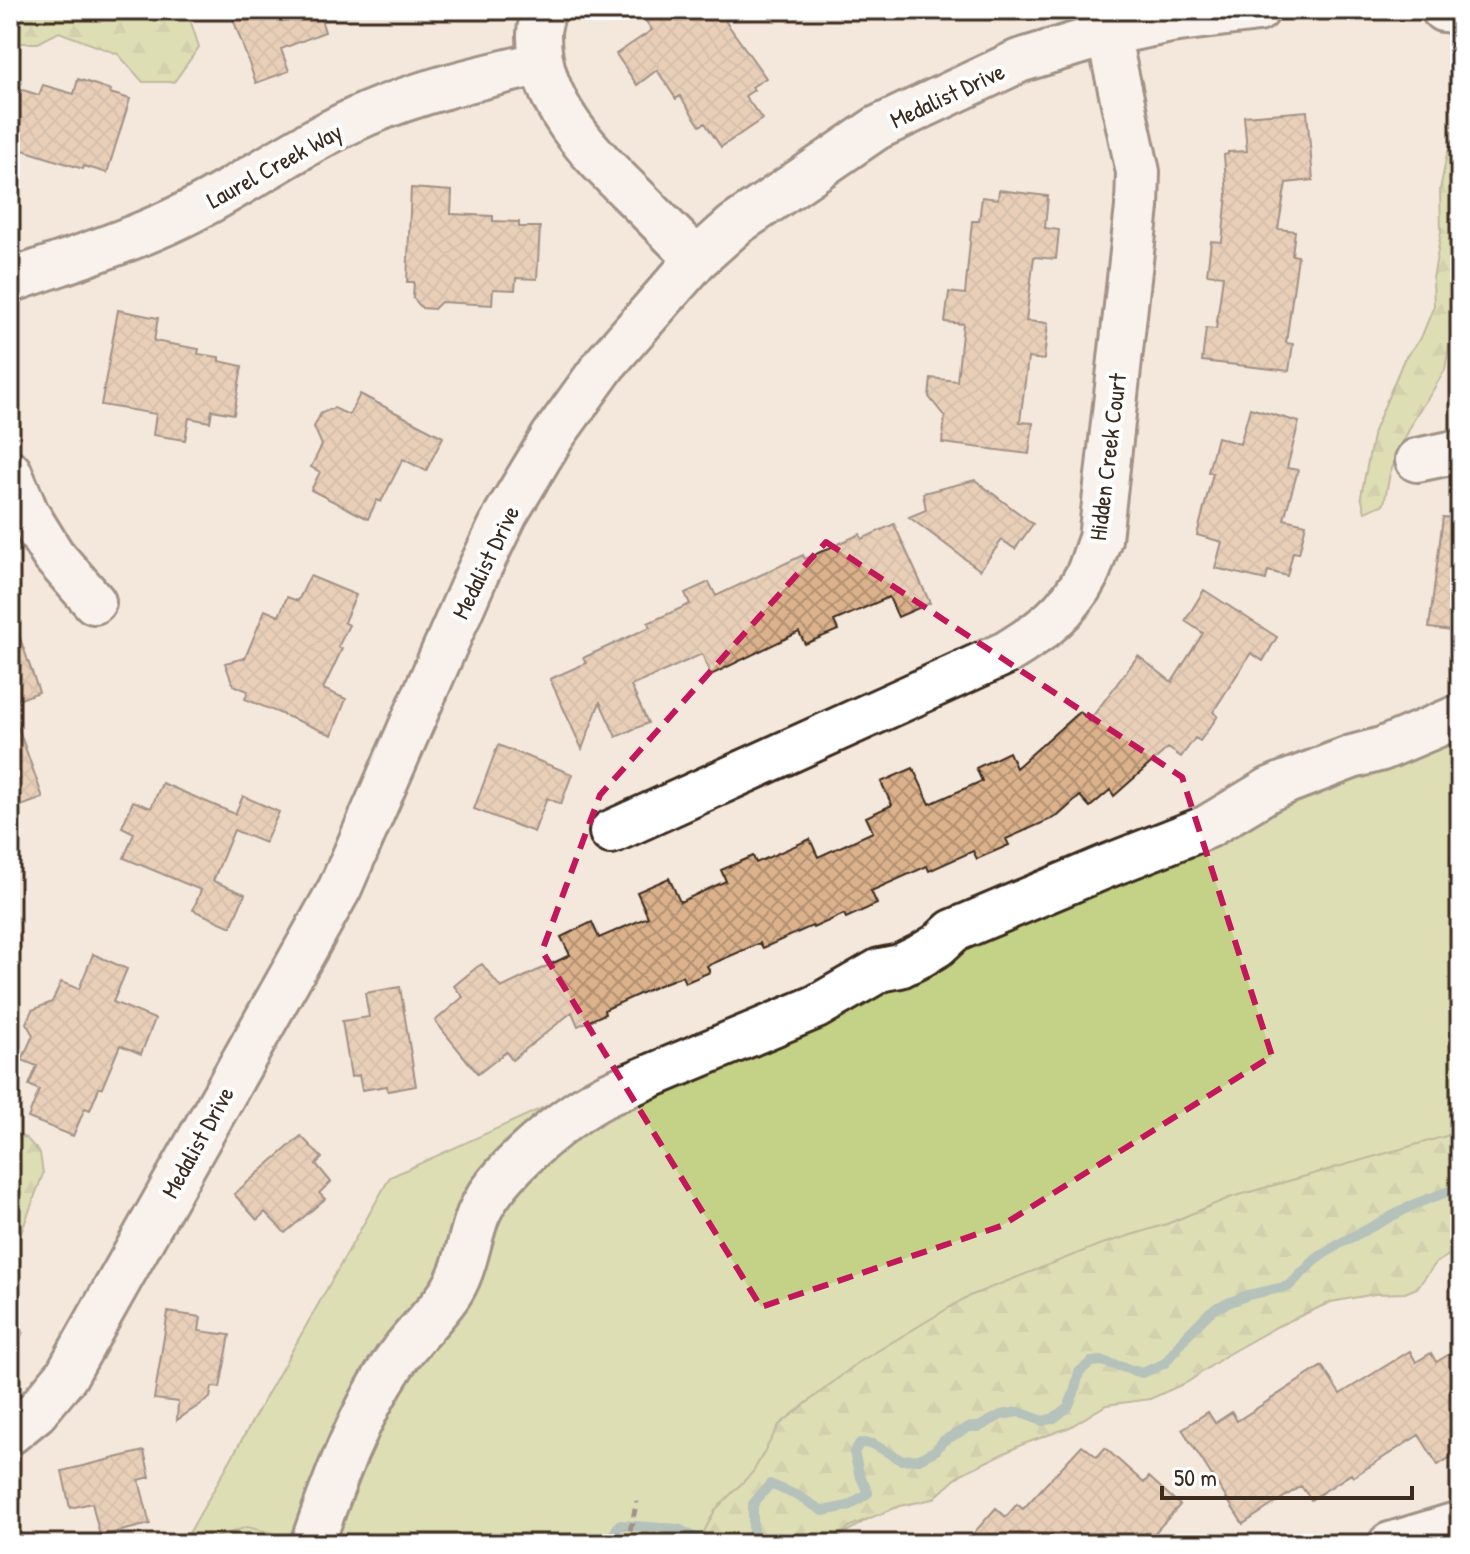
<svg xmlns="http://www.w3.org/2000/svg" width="1470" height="1554" font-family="'Patrick Hand',sans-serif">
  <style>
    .grass { fill: #c3d286; stroke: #7f7e52; stroke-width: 2 }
    .forest { fill: url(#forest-firs); stroke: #7f7e52; stroke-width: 2 }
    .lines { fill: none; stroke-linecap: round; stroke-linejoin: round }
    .stream { stroke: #689292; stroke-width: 10 }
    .building { fill: url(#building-cross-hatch); stroke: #3b2a1e; stroke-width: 2 }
    .minor-casing { stroke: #3b2a1e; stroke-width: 48 }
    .path { stroke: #3b2a1e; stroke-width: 5; stroke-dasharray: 8 6; stroke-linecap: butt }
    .minor { stroke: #fff; stroke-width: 42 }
    .marked { fill: none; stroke: #c2185b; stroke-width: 6; stroke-dasharray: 16 10; stroke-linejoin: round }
    .labels { text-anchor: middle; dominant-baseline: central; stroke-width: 8; stroke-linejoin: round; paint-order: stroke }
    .street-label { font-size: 24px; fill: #3b2a1e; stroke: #fff }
  </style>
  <defs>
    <pattern id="forest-firs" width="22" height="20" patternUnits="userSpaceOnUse" patternTransform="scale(2)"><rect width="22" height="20" fill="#c3d286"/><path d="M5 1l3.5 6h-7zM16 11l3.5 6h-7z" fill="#a8b473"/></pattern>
    <pattern id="building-cross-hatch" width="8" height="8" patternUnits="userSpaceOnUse" patternTransform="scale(2)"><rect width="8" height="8" fill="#dbb28c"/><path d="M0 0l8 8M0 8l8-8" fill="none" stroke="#b39172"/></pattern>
  </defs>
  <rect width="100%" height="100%" fill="#f4e8dc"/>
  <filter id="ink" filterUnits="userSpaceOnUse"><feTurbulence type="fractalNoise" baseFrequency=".0125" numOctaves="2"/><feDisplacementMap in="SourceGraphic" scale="16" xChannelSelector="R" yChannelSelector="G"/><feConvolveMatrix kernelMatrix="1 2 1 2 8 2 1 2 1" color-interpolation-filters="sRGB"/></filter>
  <g filter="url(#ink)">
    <path class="grass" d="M1460,703V1175L1411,1187L827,1544H183L390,1177L1318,756L1322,743Z
      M10,1294L23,1332L10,1362Z"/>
    <path class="forest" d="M10,10H187L199,47L174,82H143L118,54L59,32L38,43H10Z
      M1460,127V298L1452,327L1445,370L1430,395L1416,415L1405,438L1390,473L1384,504L1365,512L1361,496L1374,431L1404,359L1421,338L1434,306L1433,279L1441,232L1440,190L1447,154Z
      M10,1132L26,1138L40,1153L43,1174L14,1252L10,1253Z
      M1460,1132V1248L1436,1263L1417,1288L1405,1293L1375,1294L1331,1302L1278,1326L1228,1354L1188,1382L1150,1399L1106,1405L1070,1427L1021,1445L961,1474L933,1499L900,1506L850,1526L832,1544H698L715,1510L753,1472L779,1425L856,1364L967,1297L1099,1245L1167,1224L1229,1198Z
      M247,1527L272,1533L280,1544H205L211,1539Z"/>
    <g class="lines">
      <path class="stream" d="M608,1544L619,1525L678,1529L708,1544
        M742,1544L753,1534V1504L770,1484L798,1496L823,1511L848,1506L868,1493L859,1473L854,1452L860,1443L873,1444L901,1460L919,1459L936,1450L943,1441L969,1427H979L1001,1415L1019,1412L1043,1421L1054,1418L1068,1407L1074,1393L1079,1372L1091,1362L1102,1361L1142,1373L1157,1367L1165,1363L1187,1335L1210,1312L1218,1307L1248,1295L1289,1286L1316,1259L1341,1243L1415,1204L1460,1187"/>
    </g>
    <path class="building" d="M230,10H318L325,32L281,49L289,71L256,83Z
      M638,10H728L726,22L766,78L752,87L754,90L745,96L762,119L721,147L705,123L700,126L680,96L676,99L657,70L637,85L616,54L652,30Z
      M78,79L111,90L110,93L130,99L107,173L84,166L83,169L10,146V86L39,95L43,85L74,94Z
      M1307,111L1313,180L1286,183L1278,229L1295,231L1292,255L1298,256L1286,343L1293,344L1289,371L1202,361L1206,328L1216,329L1223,276L1207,274L1211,241L1222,242L1227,195L1224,155L1228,154V152L1247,151L1244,116Z
      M411,188L452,191L451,214L493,216V221L519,222V227H540L537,279L516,278L515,290L493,289L492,305L441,302L434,309L422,308L413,298L414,282H407Z
      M999,190L1048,196L1045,228L1059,230L1056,259L1034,257L1026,321L1048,323L1044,360L1028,358L1020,422L1033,423L1029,454L942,443L945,417L929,397L931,378L957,381L963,324L945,322L949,292L965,294L972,221H979L982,197L998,199Z
      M118,310L158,318L154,341L199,349L198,354L219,357V361L242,366L234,414L212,410L210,422L189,418L185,440L153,435L156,414L101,405Z
      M360,394L443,437L426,471L403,459L381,502L377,500L368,519L311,490L320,472L311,467L322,445L314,427L321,413L334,408L349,415Z
      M1250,408L1299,422L1287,468L1298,470L1284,519L1306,524L1299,553L1293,552L1287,576L1268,571L1266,580L1215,568L1222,542L1197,535L1213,473L1208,472L1217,437L1240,444Z
      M975,480L1033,524L1015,549L1002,540L980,570L909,517L926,510L923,493Z
      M1443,517L1460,518V632L1429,628Z
      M894,524L930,603L898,617L889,597L834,621L838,630L805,644L799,632L711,675L702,654L631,686L648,723L616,737L600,702L582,749L550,679L586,663L583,658L650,627L648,623L690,604L685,593L709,582L716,596L803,555L805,559L860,534L862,539Z
      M310,576L356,595L344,622L349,625L338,647L342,649L323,689L346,699L332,735L245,699L248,691L233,685L225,663L245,658L265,610L279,616L287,597L298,601Z
      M1204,590L1277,637L1263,661L1251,653L1213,712L1218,716L1200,741L1195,738L1181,757L1168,748L1114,796L1110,790L1090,807L1080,796L1058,816L1006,839L1009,845L977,859L973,851L929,871L927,866L871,891L877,904L846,918L844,914L813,928L812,926L763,948L760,943L707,966L710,972L685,983L682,976L657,986L604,1010L605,1014L578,1026L572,1012L512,1060L506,1052L478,1074L435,1021L463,997L454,986L477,967L482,964L501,988L570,955L561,937L592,922L599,938L648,917L637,892L669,878L680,902L726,881L721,870L753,856L756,863L810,839L818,857L873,832L866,817L892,805L881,782L913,768L930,804L982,781L976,768L1009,752L1016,768L1080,711L1089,721L1138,656L1172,682L1203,633L1185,621Z
      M14,621L39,692L10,703V622Z
      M10,716H14L43,798L10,810Z
      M498,745L572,774L561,804L547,798L534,832L474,809Z
      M162,783L235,814L243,796L279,812L265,843L234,830L213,881L245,894L231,927L193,910L201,890L124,858L134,833L122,827L133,801L151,808Z
      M93,954L127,969L113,1002L155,1019L141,1054L120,1045L102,1088H99L90,1110L85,1108L73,1136L28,1118L39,1090L29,1085L37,1066L22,1060L33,1035L26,1023L32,1010L52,1002L61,982L79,989Z
      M400,987L416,1086L388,1091L387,1086L362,1090L359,1075L351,1077L342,1021L369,1017L365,993Z
      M301,1136L322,1158L316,1164L331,1182L319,1193L325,1199L285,1233L265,1212L257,1220L234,1194Z
      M168,1312L201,1317L199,1331L230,1335L220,1388L212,1387L210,1398L177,1420L178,1402L154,1399Z
      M1460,1348V1451L1438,1465L1419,1435L1353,1477L1351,1474L1311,1500L1301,1486L1243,1524L1182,1429L1208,1412L1215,1423L1232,1412L1237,1421L1322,1366L1340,1394L1410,1351L1416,1362L1431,1353L1436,1362Z
      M1082,1445L1097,1457L1105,1448L1144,1483L1149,1477L1180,1505L1151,1537L1146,1533L1136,1544H964L996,1508L1006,1517L1017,1504L1023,1509Z
      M144,1451L150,1477L139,1480L150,1524L100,1536L92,1503L70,1508L62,1471Z"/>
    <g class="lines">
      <g class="minor-casing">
        <path id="minor" d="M544,10C542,18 539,26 539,34C538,103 591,154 636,198C656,218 676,239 697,259
          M1443,10L1460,12
          M10,281C58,264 107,249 153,229C228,198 293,146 367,114C423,90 483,77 542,63
          M1417,460L1460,451
          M10,472L27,513L53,555L94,602
          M611,832L1006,653C1041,632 1068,612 1087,575C1092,564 1095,551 1100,539L1137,207L1138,172L1108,34L1101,10
          M10,1433L36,1412L66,1376L340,888L477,574L506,514L553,436L605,364L697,259L735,225L877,128L1019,61L1108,34L1171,21L1258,10
          M312,1544C334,1481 358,1416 395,1361C411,1337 433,1318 449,1295C466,1271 468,1241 478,1215C496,1172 565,1116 606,1095C615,1091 624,1087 634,1083L816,1007L880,970L900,966L920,956L938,945L953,931L1105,867L1207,827L1270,789L1287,782L1352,757L1382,749L1460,716
          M1390,1544L1460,1523"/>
      </g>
      <path class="path" d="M627,1544L637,1501"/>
      <use href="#minor" class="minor"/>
    </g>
  </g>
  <path d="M0 0H1470V1554H0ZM826,542L1182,777L1272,1056L1001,1226L761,1307L542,951L600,795Z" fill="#f4e8dc" fill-opacity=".55" fill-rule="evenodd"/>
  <path class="marked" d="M826,542L1182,777L1272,1056L1001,1226L761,1307L542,951L600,795Z"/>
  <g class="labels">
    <g class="street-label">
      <text transform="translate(947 95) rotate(-25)">Medalist Drive</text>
      <text transform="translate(274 165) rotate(-29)">Laurel Creek Way</text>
      <text transform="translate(1107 457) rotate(-83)">Hidden Creek Court</text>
      <text transform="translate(485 562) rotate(-64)">Medalist Drive</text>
      <text transform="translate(197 1142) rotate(-61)">Medalist Drive</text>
    </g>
  </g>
  <rect width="1470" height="1554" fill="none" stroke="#fff" stroke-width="40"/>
  <rect x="20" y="20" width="1430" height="1514" fill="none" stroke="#3b2a1e" stroke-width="3" filter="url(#ink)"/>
  <path d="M1162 1486v12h250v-12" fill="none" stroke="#3b2a1e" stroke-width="4"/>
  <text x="1174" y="1486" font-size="24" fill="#3b2a1e" stroke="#ffffff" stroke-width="6" paint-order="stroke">50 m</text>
</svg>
